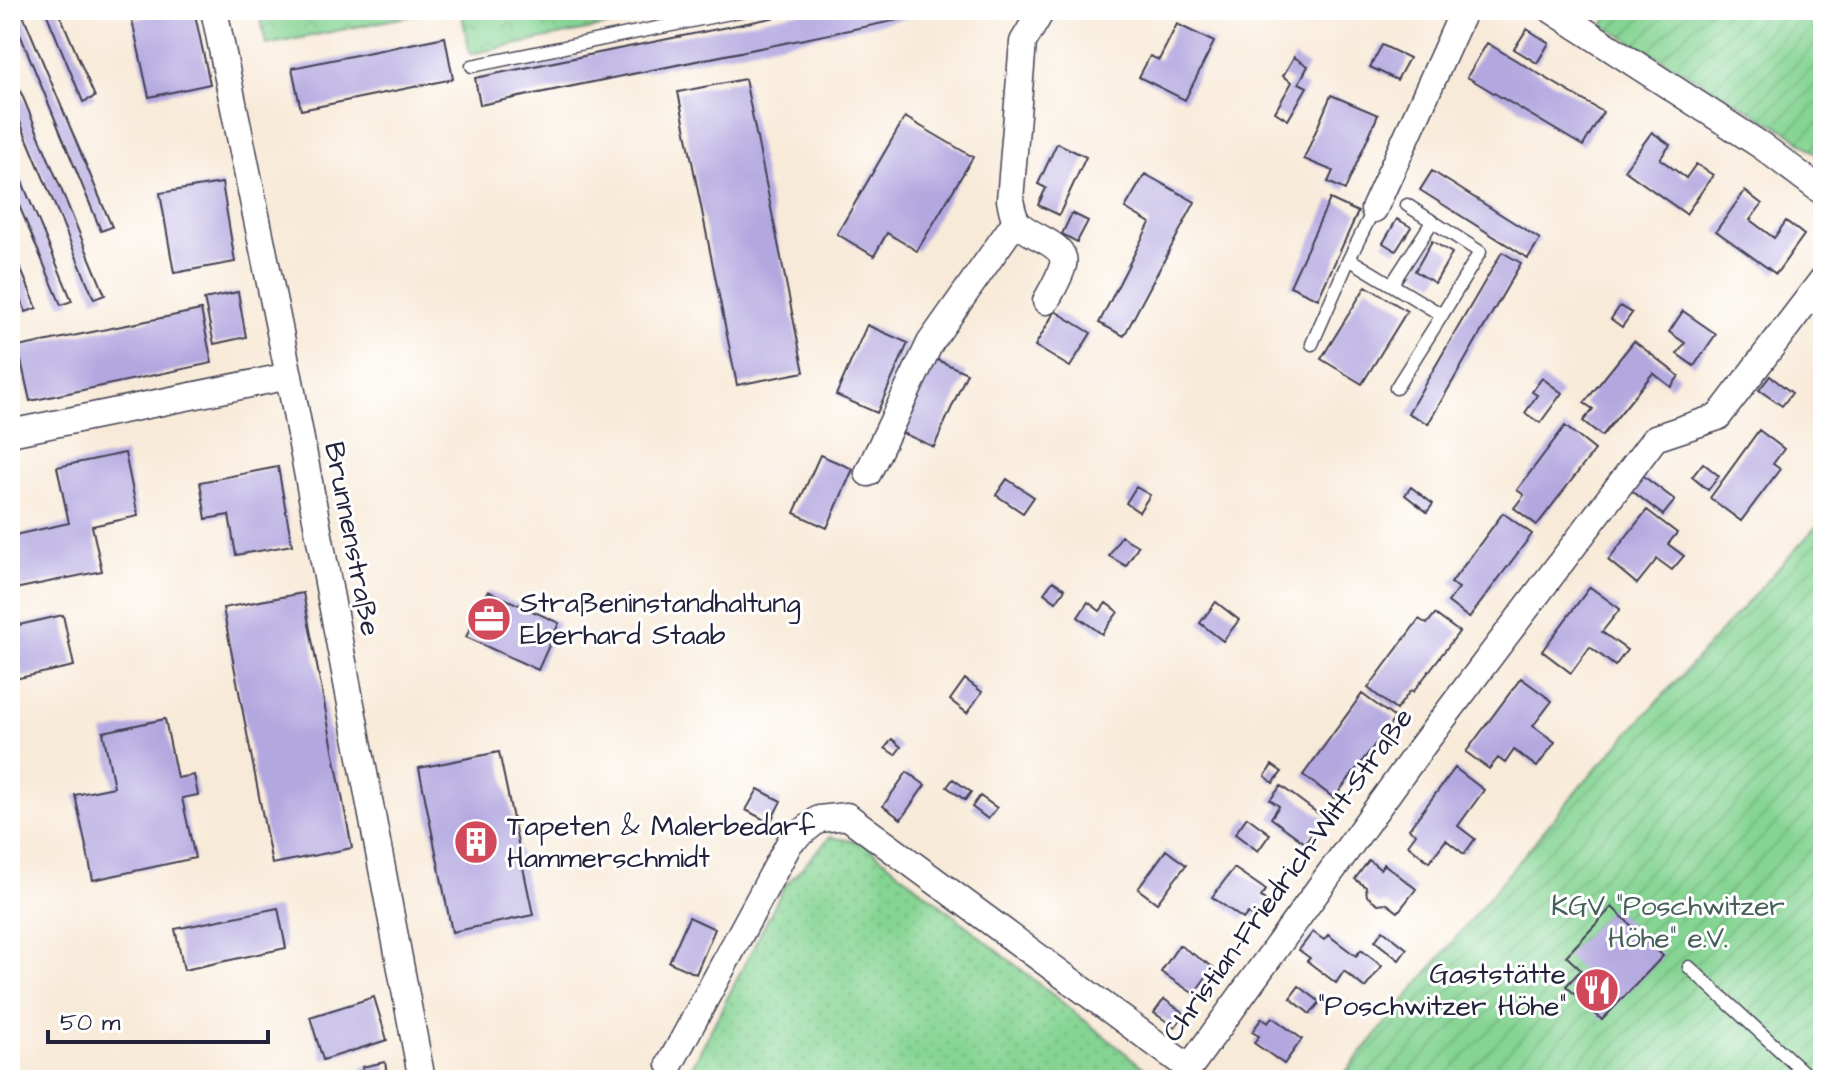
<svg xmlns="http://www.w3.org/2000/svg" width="1833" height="1090" font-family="'Architects Daughter',sans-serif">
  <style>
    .grass { fill: url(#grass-dots); stroke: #547b67; stroke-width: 2 }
    .park { fill: url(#park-crowns); stroke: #547b67; stroke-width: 2 }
    .garden { fill: url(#garden-furrows); stroke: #547b67; stroke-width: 2 }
    .building { fill: #b3a7df }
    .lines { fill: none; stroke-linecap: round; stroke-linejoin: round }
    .service-casing { stroke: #424053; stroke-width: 15 }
    .minor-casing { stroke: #424053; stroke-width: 29 }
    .service { stroke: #fff; stroke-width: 12 }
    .minor { stroke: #fff; stroke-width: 26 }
    .labels { text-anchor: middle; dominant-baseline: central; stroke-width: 6; stroke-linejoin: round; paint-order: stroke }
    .street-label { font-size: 28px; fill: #22223b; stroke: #fff }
    .poi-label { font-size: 28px; fill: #22223b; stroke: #fff; text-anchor: start }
    .park-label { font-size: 28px; fill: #45605a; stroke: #fff }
  </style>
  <defs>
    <pattern id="grass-dots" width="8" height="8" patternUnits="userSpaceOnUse" patternTransform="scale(2)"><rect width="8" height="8" fill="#85d493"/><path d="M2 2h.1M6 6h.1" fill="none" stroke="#73b680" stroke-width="1.8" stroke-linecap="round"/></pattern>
    <pattern id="park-crowns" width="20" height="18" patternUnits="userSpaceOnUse" patternTransform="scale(2)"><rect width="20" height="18" fill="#85d493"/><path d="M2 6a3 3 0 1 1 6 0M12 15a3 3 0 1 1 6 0" fill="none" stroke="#73b680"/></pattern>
    <pattern id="garden-furrows" width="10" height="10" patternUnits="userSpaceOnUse" patternTransform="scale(2)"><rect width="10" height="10" fill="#85d493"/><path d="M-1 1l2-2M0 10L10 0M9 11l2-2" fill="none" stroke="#73b680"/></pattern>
  </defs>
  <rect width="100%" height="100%" fill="#fff"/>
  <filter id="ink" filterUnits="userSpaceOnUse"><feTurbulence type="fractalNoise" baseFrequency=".0125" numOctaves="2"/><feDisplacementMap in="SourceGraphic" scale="16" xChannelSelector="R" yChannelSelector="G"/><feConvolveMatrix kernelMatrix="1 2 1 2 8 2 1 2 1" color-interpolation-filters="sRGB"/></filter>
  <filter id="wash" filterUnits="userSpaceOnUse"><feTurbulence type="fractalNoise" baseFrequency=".006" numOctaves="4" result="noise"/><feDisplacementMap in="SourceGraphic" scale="32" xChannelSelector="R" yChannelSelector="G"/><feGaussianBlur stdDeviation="1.8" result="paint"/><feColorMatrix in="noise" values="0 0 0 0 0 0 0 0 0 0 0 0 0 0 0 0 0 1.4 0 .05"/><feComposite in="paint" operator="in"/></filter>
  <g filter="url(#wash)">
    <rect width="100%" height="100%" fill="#f8ead8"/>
    <path class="grass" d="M830,837L863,843L1159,1080H688L692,1067L784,887Z"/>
    <path class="park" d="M259,10H440L266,45Z
      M461,10H684L470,54Z"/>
    <path class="garden" d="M1612,10H1823V159L1789,133L1603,25Z
      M1823,519V1080H1339L1579,788Z"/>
    <g id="blocks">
      <path class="building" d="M10,10H21L112,227L101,231Z
        M45,10H58L95,97L83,102Z
        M175,10H194L210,84L149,97L132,20Z
        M811,10L942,11L480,105L475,78Z
        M1177,24L1214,42L1185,100L1139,77L1150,56L1159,60Z
        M1527,29L1549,43L1537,63L1514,49Z
        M445,37L453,79L301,110L292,68Z
        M1487,43L1603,112L1583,146L1467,77Z
        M1382,45L1409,58L1397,80L1370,67Z
        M1294,57L1308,66L1299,83L1307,87L1288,120L1275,112L1292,82L1283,76Z
        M10,66L105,295L94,299L10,98Z
        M745,79L804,372L737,385L678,92Z
        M1331,95L1378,115L1345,190L1328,182L1333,171L1304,159Z
        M905,117L973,157L917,251L887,233L874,256L837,234Z
        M1652,132L1670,145L1660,159L1686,178L1696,164L1713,175L1686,214L1624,170Z
        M1057,143L1086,157L1059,215L1038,205L1046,188L1038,184Z
        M10,153L72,301L61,305L10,184Z
        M1432,171L1540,239L1528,258L1420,190Z
        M1145,174L1195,202L1124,336L1099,323L1150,223L1125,208Z
        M222,183L235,262L174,273L160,193Z
        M1745,191L1762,204L1750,220L1774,238L1786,221L1804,235L1776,274L1716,231Z
        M1330,199L1358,212L1318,299L1290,286Z
        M1072,213L1088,221L1077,242L1062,234Z
        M1397,219L1411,227L1396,251L1383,243Z
        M1432,241L1452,253L1435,283L1415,271Z
        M10,243L37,308L26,312L10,273Z
        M1502,252L1521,263L1428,424L1408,413Z
        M1366,286L1407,311L1362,384L1321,359Z
        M238,292L246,337L214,344L204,299Z
        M1620,306L1632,313L1622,327L1611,319Z
        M201,310L212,363L30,401L18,347Z
        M1055,311L1091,333L1070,367L1035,346Z
        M1683,311L1716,334L1694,366L1677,354L1685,343L1669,332Z
        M867,325L908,343L877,413L836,395Z
        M1634,341L1679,376L1671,387L1653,373L1602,436L1583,421L1593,409L1584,403Z
        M933,358L967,373L934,447L900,432Z
        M1770,376L1792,393L1782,406L1759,390Z
        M1542,378L1562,393L1540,423L1525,413L1537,395L1532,392Z
        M1565,426L1595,450L1537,525L1514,508L1524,495L1517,490Z
        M1759,430L1784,449L1773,464L1780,469L1741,521L1710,498Z
        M125,453L138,516L92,526L102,571L10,590V536L69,523L57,467Z
        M820,455L853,469L827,528L794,513Z
        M1703,463L1719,476L1708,490L1692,477Z
        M278,467L292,545L236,555L229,515L206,519L200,482Z
        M1642,475L1675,500L1663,515L1631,490Z
        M1007,479L1034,497L1023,513L996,495Z
        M1136,487L1150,495L1139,512L1126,503Z
        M1411,487L1433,504L1427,512L1405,495Z
        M1647,510L1677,533L1668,544L1684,556L1672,570L1657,559L1637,584L1608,560Z
        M1503,513L1532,534L1469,618L1448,602L1459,588L1451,583Z
        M1121,536L1138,546L1126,566L1109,556Z
        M1053,581L1065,589L1056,602L1044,593Z
        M1590,587L1620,609L1602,632L1627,650L1615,666L1590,647L1571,673L1542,651Z
        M488,591L559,623L538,670L466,637Z
        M303,593L352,848L272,864L223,608Z
        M1088,602L1100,611L1106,603L1118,612L1102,634L1078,617Z
        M1216,602L1239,620L1223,641L1200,623Z
        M1435,614L1459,632L1413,692L1411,690L1396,710L1368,688L1419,619L1427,624Z
        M63,615L74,666L10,680V627Z
        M1521,678L1552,701L1533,726L1555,742L1537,767L1514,750L1505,763L1498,758L1489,769L1466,752Z
        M965,679L982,692L967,713L950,700Z
        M1362,694L1395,718L1334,798L1303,775Z
        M165,719L177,778L194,775L198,795L182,798L195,858L93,880L75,795L114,787L103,732Z
        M892,739L901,747L895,755L885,748Z
        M499,752L533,915L452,932L419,768Z
        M1272,765L1282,772L1273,783L1265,776Z
        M1455,768L1484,790L1458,826L1475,839L1464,854L1446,840L1429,862L1408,845L1416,834L1409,829Z
        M907,772L925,785L901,819L883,806Z
        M953,779L971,792L965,800L947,787Z
        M1281,786L1324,818L1305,843L1271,818L1279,806L1270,800Z
        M758,789L781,801L770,823L746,810Z
        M980,796L997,808L988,819L972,807Z
        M1247,817L1270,834L1258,851L1235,834Z
        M1166,850L1186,865L1157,903L1138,889Z
        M1369,860L1380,869L1384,864L1416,889L1398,912L1386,903L1378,904L1367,896L1366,887L1355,879Z
        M1234,868L1266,890L1261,897L1268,902L1256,919L1248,913L1243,919L1212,897Z
        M1612,907L1663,956L1602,1020L1566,986L1581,970L1566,956Z
        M278,908L286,948L184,970L175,929Z
        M689,917L715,929L696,974L669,962Z
        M1383,930L1407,949L1399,960L1375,941Z
        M1313,932L1324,940L1328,935L1356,956L1361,950L1382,966L1365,988L1344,971L1336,983L1307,961L1310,958L1299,950Z
        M1179,945L1213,967L1194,994L1161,972Z
        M1299,986L1320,1002L1310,1014L1290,998Z
        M374,997L387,1040L323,1060L310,1017Z
        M1164,999L1185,1014L1175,1027L1154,1013Z
        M1272,1017L1302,1039L1284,1064L1254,1043L1259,1036L1252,1032L1262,1018L1268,1023Z
        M385,1062L388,1080H364L362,1067Z"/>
    </g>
  </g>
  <g filter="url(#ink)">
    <use href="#blocks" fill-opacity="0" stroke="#424053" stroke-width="2"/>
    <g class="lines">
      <g class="service-casing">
        <path id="service" d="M472,66L745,10
          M1407,205L1480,252L1442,315
          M1349,259L1442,315L1396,388
          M1392,284L1432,222
          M1312,344L1349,259L1374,209
          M1689,967L1812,1080"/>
      </g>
      <g class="minor-casing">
        <path id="minor" d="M214,10L289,376L422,1080
          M1042,10L1023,42L1010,200C1012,208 1013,218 1019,224C1030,237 1068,244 1063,265C1060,277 1052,290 1046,301
          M1552,10L1762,146L1823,192
          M1374,209L1464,10
          M10,433L289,376
          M868,473L930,343L1016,221
          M670,1064L790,842L819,819L847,816L1189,1068L1420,749L1655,438L1718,417L1823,279"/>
      </g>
      <use href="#service" class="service"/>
      <use href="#minor" class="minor"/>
    </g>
  </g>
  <defs>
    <g id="office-disc" transform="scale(2.3)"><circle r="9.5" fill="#d1495b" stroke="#fff"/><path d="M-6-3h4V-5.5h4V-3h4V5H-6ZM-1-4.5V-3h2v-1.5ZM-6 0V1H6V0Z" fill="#fff"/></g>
    <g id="building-disc" transform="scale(2.3)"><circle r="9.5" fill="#d1495b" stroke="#fff"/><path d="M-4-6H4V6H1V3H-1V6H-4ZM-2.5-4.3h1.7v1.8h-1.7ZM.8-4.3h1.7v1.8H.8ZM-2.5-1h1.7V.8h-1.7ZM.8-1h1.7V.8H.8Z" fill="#fff"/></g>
    <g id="restaurant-disc" transform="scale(2.3)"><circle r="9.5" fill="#d1495b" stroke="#fff"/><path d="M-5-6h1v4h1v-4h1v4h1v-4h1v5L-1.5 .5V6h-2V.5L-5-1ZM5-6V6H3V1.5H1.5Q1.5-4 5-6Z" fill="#fff"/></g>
  </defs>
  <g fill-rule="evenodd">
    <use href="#office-disc" x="489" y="619"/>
    <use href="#building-disc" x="476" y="842"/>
    <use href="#restaurant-disc" x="1597" y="990"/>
  </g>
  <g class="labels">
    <g class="street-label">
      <text transform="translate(352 539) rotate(79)">Brunnenstraße</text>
      <text transform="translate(1288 875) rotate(-54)">Christian-Friedrich-Witt-Straße</text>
    </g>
    <g class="poi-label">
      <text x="520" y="603">Straßeninstandhaltung<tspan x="520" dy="32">Eberhard Staab</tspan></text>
      <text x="507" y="826">Tapeten &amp; Malerbedarf<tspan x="507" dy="32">Hammerschmidt</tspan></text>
      <text x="1566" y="974" text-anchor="end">Gaststätte<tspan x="1566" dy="32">"Poschwitzer Höhe"</tspan></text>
    </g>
    <g class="park-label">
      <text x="1668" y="906">KGV "Poschwitzer<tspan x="1668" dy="32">Höhe" e.V.</tspan></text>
    </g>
  </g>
  <rect width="1833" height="1090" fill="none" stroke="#fff" stroke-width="40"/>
  <path d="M48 1030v12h220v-12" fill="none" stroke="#22223b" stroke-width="4"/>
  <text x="60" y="1030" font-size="24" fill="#22223b" stroke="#ffffff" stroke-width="6" paint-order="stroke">50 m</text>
</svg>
